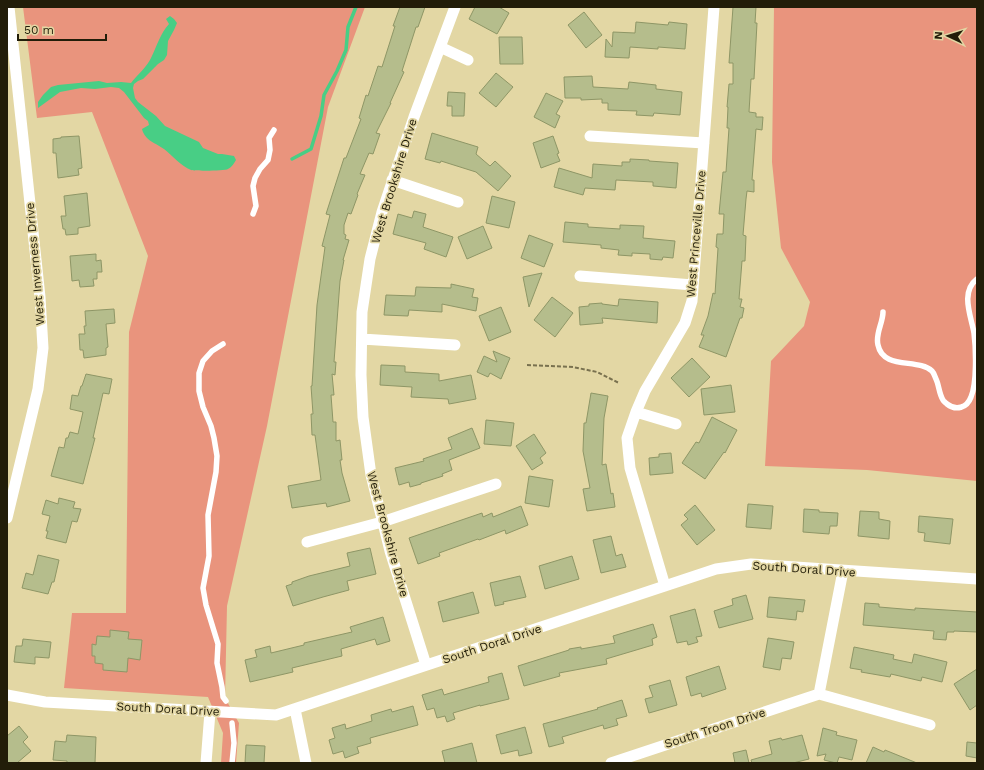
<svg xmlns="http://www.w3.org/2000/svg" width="984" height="770" font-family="'Work Sans',sans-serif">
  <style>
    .green { fill: #e9947d }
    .water { fill: #48ce85 }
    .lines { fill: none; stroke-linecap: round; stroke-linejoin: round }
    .stream { stroke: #48ce85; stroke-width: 3.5 }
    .building { fill: #b5bd8c; stroke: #8e9666 }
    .path { stroke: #79714f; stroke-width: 2; stroke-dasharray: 4 2; stroke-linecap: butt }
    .lane { stroke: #fff; stroke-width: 5.5 }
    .street { stroke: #fff; stroke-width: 11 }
    .labels { text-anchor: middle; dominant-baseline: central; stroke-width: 3.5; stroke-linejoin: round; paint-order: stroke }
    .street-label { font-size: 12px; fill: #221d09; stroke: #e3d7a4 }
  </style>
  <rect width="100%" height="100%" fill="#e3d7a4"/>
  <path class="green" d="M23,7H365L328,107L267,426L227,606L225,698L239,723L236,763H221L223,733L208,697L64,688L72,613H126L129,332L148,256L92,112L37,118Z
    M774,7H977V481L867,470L765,466L771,361L804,326L810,302L781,248L772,162Z"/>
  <path class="water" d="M170,16L174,19L177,23L174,30L168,41L167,55L164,60L158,64L143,79L138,81L134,84L133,88L135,98L138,102L156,116L165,126L199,142L203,148L218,154H222L234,156L236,160C234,163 232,167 228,169C225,171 195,171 191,170C181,166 173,156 164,149C156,143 145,141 142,129L149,125L148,121L144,118L124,92L119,88L111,87L95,89L81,88L60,92L38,108V102L43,95L51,87L58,85L99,81L107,83L121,82L131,83C137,75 147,67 151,58C157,46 160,34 169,24L166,19Z"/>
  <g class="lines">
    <path class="stream" d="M292,159L311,149L321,116L324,95L337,71L346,50L348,27L356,7"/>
  </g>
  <path class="building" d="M400,7H425L418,27H416L402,71L404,72L390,103H391L376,133L380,134L373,154L369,153L360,174L365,175L357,194L358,195L351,214L348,213L344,225V234L346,235L345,239L349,240L343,260H344L340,281L334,362H336L335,375L332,374L334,395H331L333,422H336V441L340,440L342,460H340L342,473L350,501L327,507L326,503L292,508L288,486L321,480L315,435H312L311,414H313L311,386H312L317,305L325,247L322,246L330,215L326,214L344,158H346L361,119L359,118L366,95L368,96L378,66L382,67L395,26H393Z
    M475,7H499L509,13L497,34L469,19Z
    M733,7H756L755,23H757L754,79H751L749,112L756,113V117H763L762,130L756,129L752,180H754V192L747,191L746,199L743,235L746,236L745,261H742L739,299H742L740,307L744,308L742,318H740L726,357L699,347L704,335H701L708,316L713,293L715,294L718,248L716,247L717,234H723L724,214H719L723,172H726L729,128H727L728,107H727L729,84H733V63H729Z
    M584,12L602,35L586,48L568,25Z
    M636,22L668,25L669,22L687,24L685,49L658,47V49L630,47L629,58L605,57L606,39L612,47L613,32L635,33Z
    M499,37H522L523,64H500Z
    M496,73L513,87L496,107L479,93Z
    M592,76L593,87L628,89L629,82L656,85V89L682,92L680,115L654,113L653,116L636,115L637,111L608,110V103H602V99L581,100V98H565L564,77Z
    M448,92L465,93L464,116H452V106H447Z
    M546,93L563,101L556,114L560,116L555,128L534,117Z
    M432,133L478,147L476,154L490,166L495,161L511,176L498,191L476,172L441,161L440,163L425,159Z
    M79,136L82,168L78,169L79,175L58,178L56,153H53V139L61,138V137Z
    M553,136L559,153L557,154L560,161L541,168L533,143Z
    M630,159L649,160V161L678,163L676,188L653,186V182L616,180L615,190L585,188L583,195L554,187L559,168L592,178L593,164L622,166V162H630Z
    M87,193L90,226L78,228V234L66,235L65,229H63L61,216H66L64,196Z
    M492,196L515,202L509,228L486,223Z
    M414,211L426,214L423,227L453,237L446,257L424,249L426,243L393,234L398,214L412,218Z
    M565,222L588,224V227L620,229V225L644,226L643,238L675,241L673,258L663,257L662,260L650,259V254L632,253V256L618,255L619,250L601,248V245L563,242Z
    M483,226L492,248L467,259L458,237Z
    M529,235L553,244L544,267L521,258Z
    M96,254V261L101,260L102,272H97V279H93L94,286L80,287L79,280L72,281L70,256Z
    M542,273L529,307L523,277Z
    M451,284L474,289L472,297L478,298L476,311L442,304V312L409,310L408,316L384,315L386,295L415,296L416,287L451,288Z
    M552,297L573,313L555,337L534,320Z
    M619,299L658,302L657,323L602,318L603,323L580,325L579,307L589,306V304L602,303V304L618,306Z
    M501,307L511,332L489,341L479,316Z
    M114,309L115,323L106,324L108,347L106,348V355L84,358L83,350H80L79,334H85L84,326H86L85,311Z
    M493,351L510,358L501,379L490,373L488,377L477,372L484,356L497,362Z
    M692,358L710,377L689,397L671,378Z
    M381,365L405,366V372L439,374V381L471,375L476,399L449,404L448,399L411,397L412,387L380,385Z
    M86,374L112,379L109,394L103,393L93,438H95L83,484L51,476L59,447L64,448L66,438H68L70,432L78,434L83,412L70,409L72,395L78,396L81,386H82Z
    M731,385L735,412L704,415L701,389Z
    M591,393L608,396L604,418L602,465L606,464L611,494L613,493L615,507L587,511L583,489L590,488L583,451L584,423H586Z
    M712,417L737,430L725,453L724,452L705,479L682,463L696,442L699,443Z
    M486,420L514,423L511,446L484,444Z
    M472,428L480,448L449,460L452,470L442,474L443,476L421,483V484L410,487L409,482L399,485L395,468L424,461L423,459L452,449L448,438Z
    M534,434L546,453L540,458L543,463L532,470L516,446Z
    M671,453L673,473L650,475L649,458L659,457V454Z
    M529,476L553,480L549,507L525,503Z
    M59,498L75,502L73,508L81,509L77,522L72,521L66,543L46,538L48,531H46L50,516L42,514L46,500L58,504Z
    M748,504L773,506L771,529L746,527Z
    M695,505L715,530L697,545L681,525L688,519L684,515Z
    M521,506L528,525L506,534L505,530L479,540L478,539L439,553L440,556L418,564L409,538L482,513L483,517L492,513L493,517Z
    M804,509L819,510V512L838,513L837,526H830L829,534L803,532Z
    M860,511L879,512V519L890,521L889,539L858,536Z
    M919,516L953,519L950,544L924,541L925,533L918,532Z
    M611,536L616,556L622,554L626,567L601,573L593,540Z
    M370,548L376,574L347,581L349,590L323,597L293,606L286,586L292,584V582L309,576L350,566L347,553Z
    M38,555L59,560L54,582H52L48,594L22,588L26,573L33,575Z
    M572,556L579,579L545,589L539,566Z
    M520,576L526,597L503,602L504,604L495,606L490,583Z
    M473,592L479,613L443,622L438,602Z
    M746,595L753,619L719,628L714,611L733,605L732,599Z
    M769,597L805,600L803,612L797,611L796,620L767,617Z
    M865,603L879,604V607L915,610V608L977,612V632L954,631V632H947L946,640L933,639L934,631L863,625Z
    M695,609L702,636L696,637L698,642L688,645L687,641L677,643L670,616Z
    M383,617L390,641L377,645L375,639L341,649L342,656L292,668L293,672L250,682L245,660L257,657L255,650L270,646L271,653L304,645V643L352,632L350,627Z
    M653,624L657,637L652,639L653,645L606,659L607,664L559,673L560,676L524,686L518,666L569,650V649L581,647V649L615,643L613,636Z
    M110,630L129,632L128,639L142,640L140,660L128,658L127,672L103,670V664L95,663V656H92V644L96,645L97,636L110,637Z
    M768,638L794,642L791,659L782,658L780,670L763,667Z
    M23,639L51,642L49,658L35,657V664L14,662L16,646H22Z
    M854,647L894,655L893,659L912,663L914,654L947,662L942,682L922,677L921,681L891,674L890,677L861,672L862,670L850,668Z
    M719,666L726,689L702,697L701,693L691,696L686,677Z
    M977,669V705L970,710L954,684Z
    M502,673L509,699L480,706V705L453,713L455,719L447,722L445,716L437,718L434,708L427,710L422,695L442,689L444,695L447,694L489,682L488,677Z
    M670,680L677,705L649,713L645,699L653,697L649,686Z
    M622,700L627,716L616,719L618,725L604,729L603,725L562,737L564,743L549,747L543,724L598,709L597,708Z
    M413,706L418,725L370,738L371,743L357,747L359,753L345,758L343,751L333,754L329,740L335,738L332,728L345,724L346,729L372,721L371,715L391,709L392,712Z
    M19,726L28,737L23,742L31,751L17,763H7V736Z
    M525,727L532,753L519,756L518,750L501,754L496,735Z
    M823,728L837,732L836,735L857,740L852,760L839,757L837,763H836L824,760L826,754L817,756Z
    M67,735L96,737L95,763H67V761L53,760L55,741L66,742Z
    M802,735L809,759L793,763H752L751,760L772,754L769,741L781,738L782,740Z
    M967,742L977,743V758L966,756Z
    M472,743L477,763H445L442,751Z
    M246,745L265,746L264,763H245Z
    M873,747L884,752L885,750L917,763H866Z
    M746,750L749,763H735L733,753Z"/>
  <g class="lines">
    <path class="path" d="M527,365L573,367L597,372L619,383"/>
    <path class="lane" d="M253,214L256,206L253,186L255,178L260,169L268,160L270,150L269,138L274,130
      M883,312C883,323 875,334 878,345C883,370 918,358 932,371C934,373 935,377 936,379C939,385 939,394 943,400C943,401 946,403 947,404C956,411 967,408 971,397C977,383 976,349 974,333C971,316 960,292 977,279
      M223,344L212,351L203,361L199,373V391L203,407L211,426L214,438L217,456L216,472L208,515L209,556L203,588L206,605L218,644L217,663L222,687L223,697L226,701
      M232,763L234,743L232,723"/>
    <path class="street" d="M440,47L468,60
      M590,136L704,143
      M392,180L458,202
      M580,276L693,285
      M362,339L455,345
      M636,412L676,424
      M7,518L38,389L43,348L40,297L9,7
      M307,542L382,522L496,484
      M665,586L630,468L627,438L636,412L645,391L685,323L692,301L714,7
      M426,665L390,551L371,475L363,417L361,375L362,312L370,259L382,212L414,117L455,7
      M819,694L843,571
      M819,694L930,725
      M7,695L45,702L276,715L716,569L751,564L977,579
      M295,709L306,763
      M206,763L210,712
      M611,763L819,694"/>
  </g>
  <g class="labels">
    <g class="street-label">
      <text transform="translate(394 181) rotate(-73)">West Brookshire Drive</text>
      <text transform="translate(696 234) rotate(-85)">West Princeville Drive</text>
      <text transform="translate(35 264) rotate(-95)">West Inverness Drive</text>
      <text transform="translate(388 534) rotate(75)">West Brookshire Drive</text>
      <text transform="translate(804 569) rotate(4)">South Doral Drive</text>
      <text transform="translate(492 644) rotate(-18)">South Doral Drive</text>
      <text transform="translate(168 709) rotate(3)">South Doral Drive</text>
      <text transform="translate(715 728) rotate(-18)">South Troon Drive</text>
    </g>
  </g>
  <rect width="984" height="770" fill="none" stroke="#221d09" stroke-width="16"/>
  <g transform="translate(948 36) rotate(274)" stroke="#e3d7a4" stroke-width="3" paint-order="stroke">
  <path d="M0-3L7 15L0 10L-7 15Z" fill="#221d09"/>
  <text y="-6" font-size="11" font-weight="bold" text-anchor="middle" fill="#221d09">N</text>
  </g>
  <path d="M18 34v6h88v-6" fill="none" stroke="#221d09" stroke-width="2"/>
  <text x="24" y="34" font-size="12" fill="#221d09" stroke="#e3d7a4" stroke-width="3" paint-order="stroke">50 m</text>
</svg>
